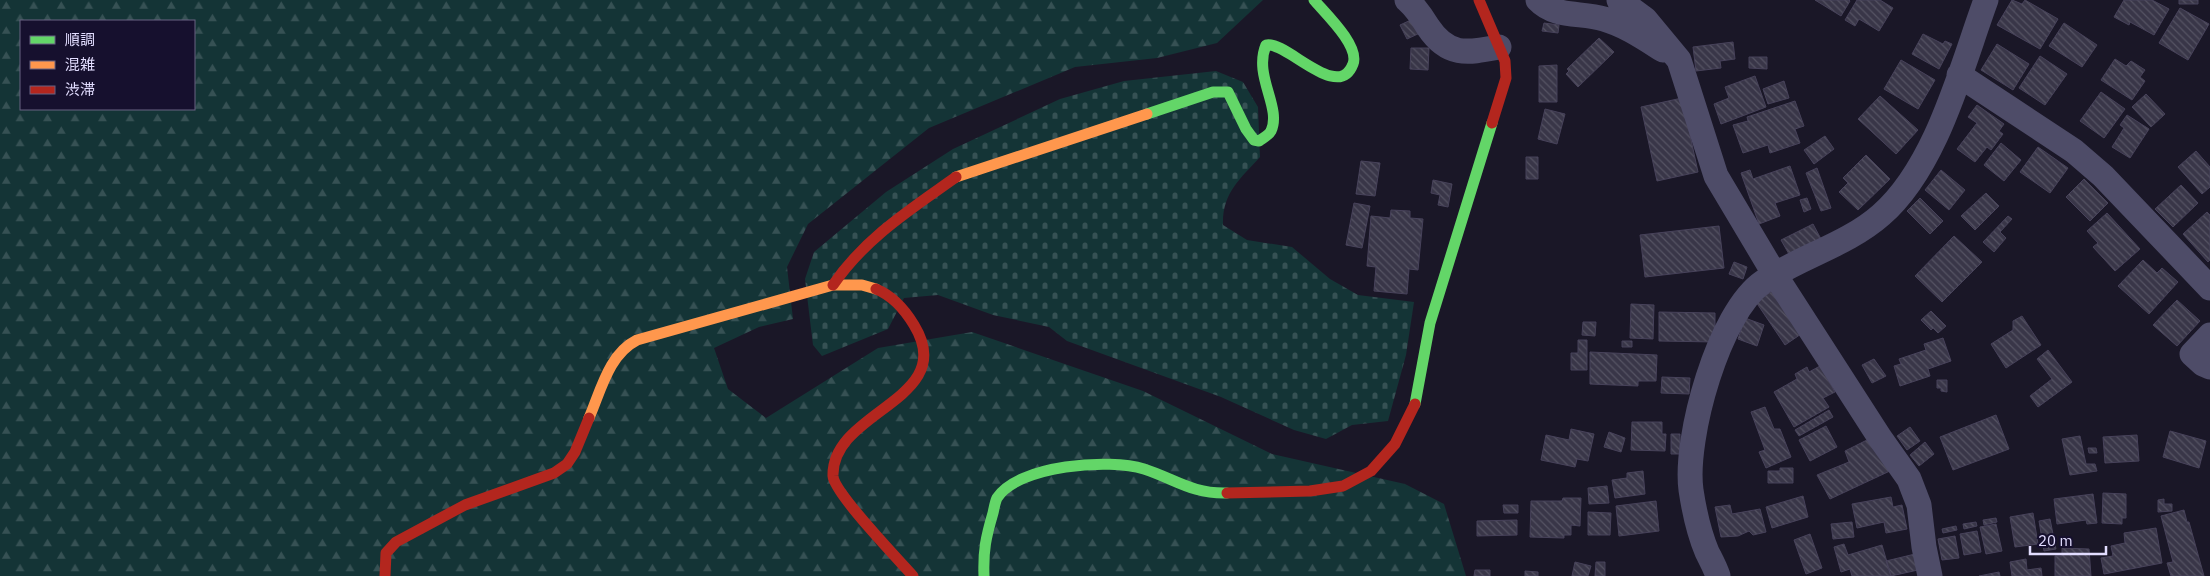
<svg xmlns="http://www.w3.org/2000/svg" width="2210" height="576" font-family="'IBM Plex Sans','Noto Sans JP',sans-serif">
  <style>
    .forest { fill: url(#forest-firs); fill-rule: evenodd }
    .cemetery { fill: url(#cemetery-stones) }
    .building { fill: url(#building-back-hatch); stroke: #47425a }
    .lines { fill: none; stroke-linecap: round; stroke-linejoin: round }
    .street { stroke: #4e4c68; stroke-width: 25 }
    .fast { stroke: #63d668; stroke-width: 11 }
    .slow { stroke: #ff974d; stroke-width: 11 }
    .jam { stroke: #b3261e; stroke-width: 11 }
  </style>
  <defs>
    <pattern id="forest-firs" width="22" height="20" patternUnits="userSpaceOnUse" patternTransform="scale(1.25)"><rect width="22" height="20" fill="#143436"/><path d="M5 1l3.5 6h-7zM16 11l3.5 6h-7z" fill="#365154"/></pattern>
    <pattern id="cemetery-stones" width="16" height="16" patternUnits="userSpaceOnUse" patternTransform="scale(1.25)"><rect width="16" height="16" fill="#143436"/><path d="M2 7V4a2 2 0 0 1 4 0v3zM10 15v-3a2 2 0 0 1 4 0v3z" fill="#365154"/></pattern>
    <pattern id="building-back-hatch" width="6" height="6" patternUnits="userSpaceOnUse" patternTransform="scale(1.25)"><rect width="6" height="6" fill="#393648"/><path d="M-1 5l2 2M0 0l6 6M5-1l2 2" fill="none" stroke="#555363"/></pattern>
  </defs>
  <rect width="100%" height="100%" fill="#1a1727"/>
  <path class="forest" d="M0,0H1263L1217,43L1157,58L1075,67L929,128L808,224L787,267L793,319L759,327L714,348L728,389L766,418L878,348L972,332L1143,391L1272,454L1405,484L1444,504L1466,576H0ZM21,21H194V109H21Z"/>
  <path class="cemetery" d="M1216,71L1243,82L1258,107L1260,157C1240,179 1222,193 1223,225L1247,240L1292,247L1330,279L1358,295L1414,302L1406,355L1388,421L1352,425L1326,439L1294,430L1221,397L1067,341L1049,327L993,315L938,295L904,298L888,329L822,356L813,345L805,279L814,252L886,192L953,149L1060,99L1124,81Z"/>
  <path class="building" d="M1815,0H1849L1850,1L1841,16Z
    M1857,0H1880L1893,8L1879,31L1859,19L1855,26L1845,20Z
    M2012,0L2022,4L2025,0L2058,19L2040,49L1997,25Z
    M2124,0H2152L2169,9L2154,35L2130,22L2129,25L2114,17Z
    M2179,0H2198V4H2179Z
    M2180,8L2209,24L2188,60L2159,43Z
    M1413,19L1420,33L1407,39L1400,25Z
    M1544,23L1559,25L1558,33L1542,31Z
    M2064,23L2097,45L2082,67L2049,46Z
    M1923,34L1943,44L1945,41L1952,44L1939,69L1912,54Z
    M1599,38L1614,52L1578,87L1566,74L1569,71L1567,69Z
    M1733,42L1735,59L1720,61L1721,68L1696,71L1693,47Z
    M1997,44L2029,64L2013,90L1981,70Z
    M1411,48H1429L1428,70L1410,69Z
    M2040,56L2067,74L2045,105L2019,88Z
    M1749,57H1767V69L1749,68Z
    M2115,59L2126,66L2131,61L2145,70L2140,77L2145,81L2132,100L2101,80Z
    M1901,60L1935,80L1918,109L1884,89Z
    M1557,65V102H1539V66Z
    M1755,76L1766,107L1721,124L1714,104L1729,98L1725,87Z
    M1784,81L1789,98L1768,104L1763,89Z
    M2101,92L2125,109L2104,138L2080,121Z
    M2146,94L2165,114L2151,127L2132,107Z
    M1880,96L1918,130L1896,154L1858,119Z
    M1682,98L1698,172L1657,181L1641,107Z
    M1795,101L1804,126L1795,129L1800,143L1770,153L1768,145L1743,153L1733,125L1748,121L1747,117Z
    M1977,105L2004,124L1999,131L2003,134L1991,150L1987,147L1975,162L1957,149L1977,123L1968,117Z
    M1545,109L1565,114L1557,144L1538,139Z
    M2127,115L2149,129L2130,158L2112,147L2124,128L2120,125Z
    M1825,136L1834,149L1814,164L1804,150Z
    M2001,143L2021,160L2004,181L1984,165Z
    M2038,147L2068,168L2050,193L2020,172Z
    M2196,151L2210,167V187L2202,194L2178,167Z
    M1866,155L1890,179L1858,210L1839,192L1848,183L1843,178Z
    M1526,157H1538V179H1526Z
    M1361,161L1380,163L1375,196L1356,194Z
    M1790,166L1800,195L1775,203L1780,216L1759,224L1741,173L1750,170L1753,179Z
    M1817,168L1831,208L1821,211L1806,173Z
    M1941,170L1965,190L1949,210L1925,190Z
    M2084,179L2108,203L2090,221L2066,197Z
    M1433,180L1452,184L1448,207L1438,205L1440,195L1431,193Z
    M2181,185L2198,203L2173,227L2155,209Z
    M1986,193L1999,206L1975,230L1961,216Z
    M1807,198L1811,209L1804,212L1800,200Z
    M1920,198L1943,221L1930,234L1907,211Z
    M1354,203L1370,206L1362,248L1346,245Z
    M1391,210L1410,211V218L1423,219L1418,270L1409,269L1407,294L1374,291L1376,267L1367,266L1371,216L1390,218Z
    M2207,212L2210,215V260L2208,262L2183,234Z
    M2107,213L2140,249L2115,271L2093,247L2098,243L2087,231Z
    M2008,216L2012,219L2000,232L2006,238L1994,252L1983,242Z
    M1813,224L1821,239L1790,256L1781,240Z
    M1719,226L1724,268L1645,277L1640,235Z
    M1954,236L1982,262L1942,302L1915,276Z
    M2143,260L2157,273L2162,268L2178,282L2149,314L2118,286Z
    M1734,262L1747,267L1743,279L1729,274Z
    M1775,289L1804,332L1785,345L1756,302Z
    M2177,300L2200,321L2177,346L2153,325Z
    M1631,304L1654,305L1653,339L1630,338Z
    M1931,311L1946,326L1938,333L1933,328L1931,330L1921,320Z
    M1659,312L1715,313V342L1659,341Z
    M2022,316L2041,345L2006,368L1991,344L2013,330V321Z
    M1745,318L1764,325L1757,346L1738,339Z
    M1583,322H1596L1595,336L1582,335Z
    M1943,338L1951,361L1928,369L1930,376L1900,386L1894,366L1901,364L1899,359L1926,350L1924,344Z
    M1578,340H1587V370H1571V353H1578Z
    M1622,341H1632V347H1622Z
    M2048,350L2072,382L2038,407L2030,396L2052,379L2037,359Z
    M1590,352L1657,355L1656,381H1638V386L1590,384Z
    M1874,359L1886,376L1872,383L1862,365Z
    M1820,366L1835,392L1823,398L1829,407L1794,427L1774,392L1797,379L1795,374L1807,367L1809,372Z
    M1662,377L1690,378L1689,394L1661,393Z
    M1937,380H1947V392L1941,391V388H1937Z
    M1765,407L1774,429H1780L1791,457L1766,468L1759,452L1765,450L1751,412Z
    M1829,410L1833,417L1799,436L1795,430Z
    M1996,415L2009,449L1953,470L1940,437Z
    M1632,422H1662V434H1666L1665,451L1631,450Z
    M1826,426L1837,447L1810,461L1799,440Z
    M1910,427L1920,441L1907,450L1897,436Z
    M1571,429L1594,434L1588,461L1577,459L1575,467L1541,460L1546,435L1569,440Z
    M2170,431L2206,441L2199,468L2163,457Z
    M1609,432L1625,438L1621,452L1604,447Z
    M1671,434H1680V454H1671Z
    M2137,435L2139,461L2105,463L2103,437Z
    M2080,436L2086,464H2095L2097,471L2070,475L2062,439Z
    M1869,439L1892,470L1830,499L1817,475L1849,462L1845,451Z
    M1925,442L1934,454L1919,466L1910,455Z
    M2088,448H2096L2097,453H2089Z
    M1780,468H1793V483H1768V471H1780Z
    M1643,471L1645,494L1615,498L1612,480L1627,478V473Z
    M1607,486L1609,503L1589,504L1588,488Z
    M2103,493L2126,494V518H2122V524L2102,523Z
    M2093,494L2097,523L2087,524L2086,520L2057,524L2054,499Z
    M1803,496L1808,517L1772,528L1766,507Z
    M1891,497L1893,507L1902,505L1907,529L1886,533L1884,522L1857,528L1852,504Z
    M1563,498H1581L1580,526L1571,525V535H1564V538L1530,537L1531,501H1562Z
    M2164,499V504H2172V511L2158,512V500Z
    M1656,501L1659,531L1619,536L1616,506Z
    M1503,505H1518V513H1504Z
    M1730,505L1732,514L1760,509L1766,532L1753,535L1749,531L1738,536L1721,537L1715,507Z
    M2184,510L2187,522H2189L2204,576H2171L2167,563L2173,562L2161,516Z
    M1588,512L1611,513L1610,535H1588Z
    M2033,513L2038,544L2015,547L2010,517Z
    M1996,518L1997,522L1984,525L1983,520Z
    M2050,519L2056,549L2044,551L2039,521Z
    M1517,520V535L1477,536V521Z
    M1852,522L1854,537L1833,539L1831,524Z
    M1976,522L1977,526L1964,529L1963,524Z
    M1996,524L2002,551L1986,554L1980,527Z
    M1956,526L1957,530L1943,533L1942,529Z
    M2156,528L2162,563L2104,574L2101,558L2113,556L2111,546L2125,543L2124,533Z
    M1977,531L1981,552L1964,555L1960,534Z
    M1810,534L1822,568L1806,574L1794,540Z
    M1955,536L1959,558L1942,560L1938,539Z
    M1844,544L1848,555L1882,545L1891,576H1852L1850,569L1841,572L1834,547Z
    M2062,548L2089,549L2091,576H2055V556H2062Z
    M1915,554L1918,570L1891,576L1886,561Z
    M2026,559L2027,570L2041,568L2042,576H2012L2010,562Z
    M1575,562L1591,566L1588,576H1572Z
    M1596,562H1605V576H1595Z
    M1475,570H1490V576H1474Z
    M1525,571L1538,572V576H1525Z
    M1999,572L2000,576H1979Z"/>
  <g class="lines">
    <path class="street" d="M1407,0C1416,8 1422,17 1428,27C1448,57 1467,53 1499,47
      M1538,0C1555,18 1581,12 1604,19C1625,25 1644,38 1663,50
      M1619,0L1645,19L1679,60L1716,176L1775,275L1880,438L1909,479L1919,505L1924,547L1930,576
      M1959,75L2074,151L2103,176L2210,288
      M2210,335L2192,354L2203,364L2210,367
      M1718,576C1715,567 1711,560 1707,552C1699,533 1694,510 1691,490C1684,438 1719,312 1763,282C1799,257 1847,245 1881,215C1937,166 1961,68 1986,0"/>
    <path class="fast" d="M1147,114L1213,92H1228L1246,129L1254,140L1259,141C1263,138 1269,135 1271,131C1282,107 1253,76 1266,45C1286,40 1338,103 1353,64C1360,46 1325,13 1314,0
      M1415,404L1430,323L1492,123
      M984,576C983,550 986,537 993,513C994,509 995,502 997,498C1018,465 1110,458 1144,469C1175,479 1192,494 1227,493"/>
    <path class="slow" d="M956,177L1147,114
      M589,418C601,390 609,354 637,340L833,285H862L876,289"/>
    <path class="jam" d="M1479,0L1505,61L1506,78L1492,123
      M833,285C865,238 911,209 956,177
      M876,289C893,296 905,310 914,325C960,400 831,410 833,476C834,493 899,560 913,576
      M1227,493L1310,491L1343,486L1371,471L1395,444L1415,404
      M385,576L386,553L396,542L465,505L554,473L567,464L575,452L589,418"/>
  </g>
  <rect x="20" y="20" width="175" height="90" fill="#16102e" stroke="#686282"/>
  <rect x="30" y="36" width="25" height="8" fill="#63d668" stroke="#686282"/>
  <text x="65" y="45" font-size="15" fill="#e2ddff">順調</text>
  <rect x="30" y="61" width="25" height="8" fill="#ff974d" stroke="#686282"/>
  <text x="65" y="70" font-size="15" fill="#e2ddff">混雑</text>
  <rect x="30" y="86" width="25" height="8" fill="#b3261e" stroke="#686282"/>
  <text x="65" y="95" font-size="15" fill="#e2ddff">渋滞</text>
  <path d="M2030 546v8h76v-8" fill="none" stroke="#e2ddff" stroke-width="2.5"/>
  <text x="2038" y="546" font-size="15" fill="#e2ddff" stroke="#16102e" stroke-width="4" paint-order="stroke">20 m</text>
</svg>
